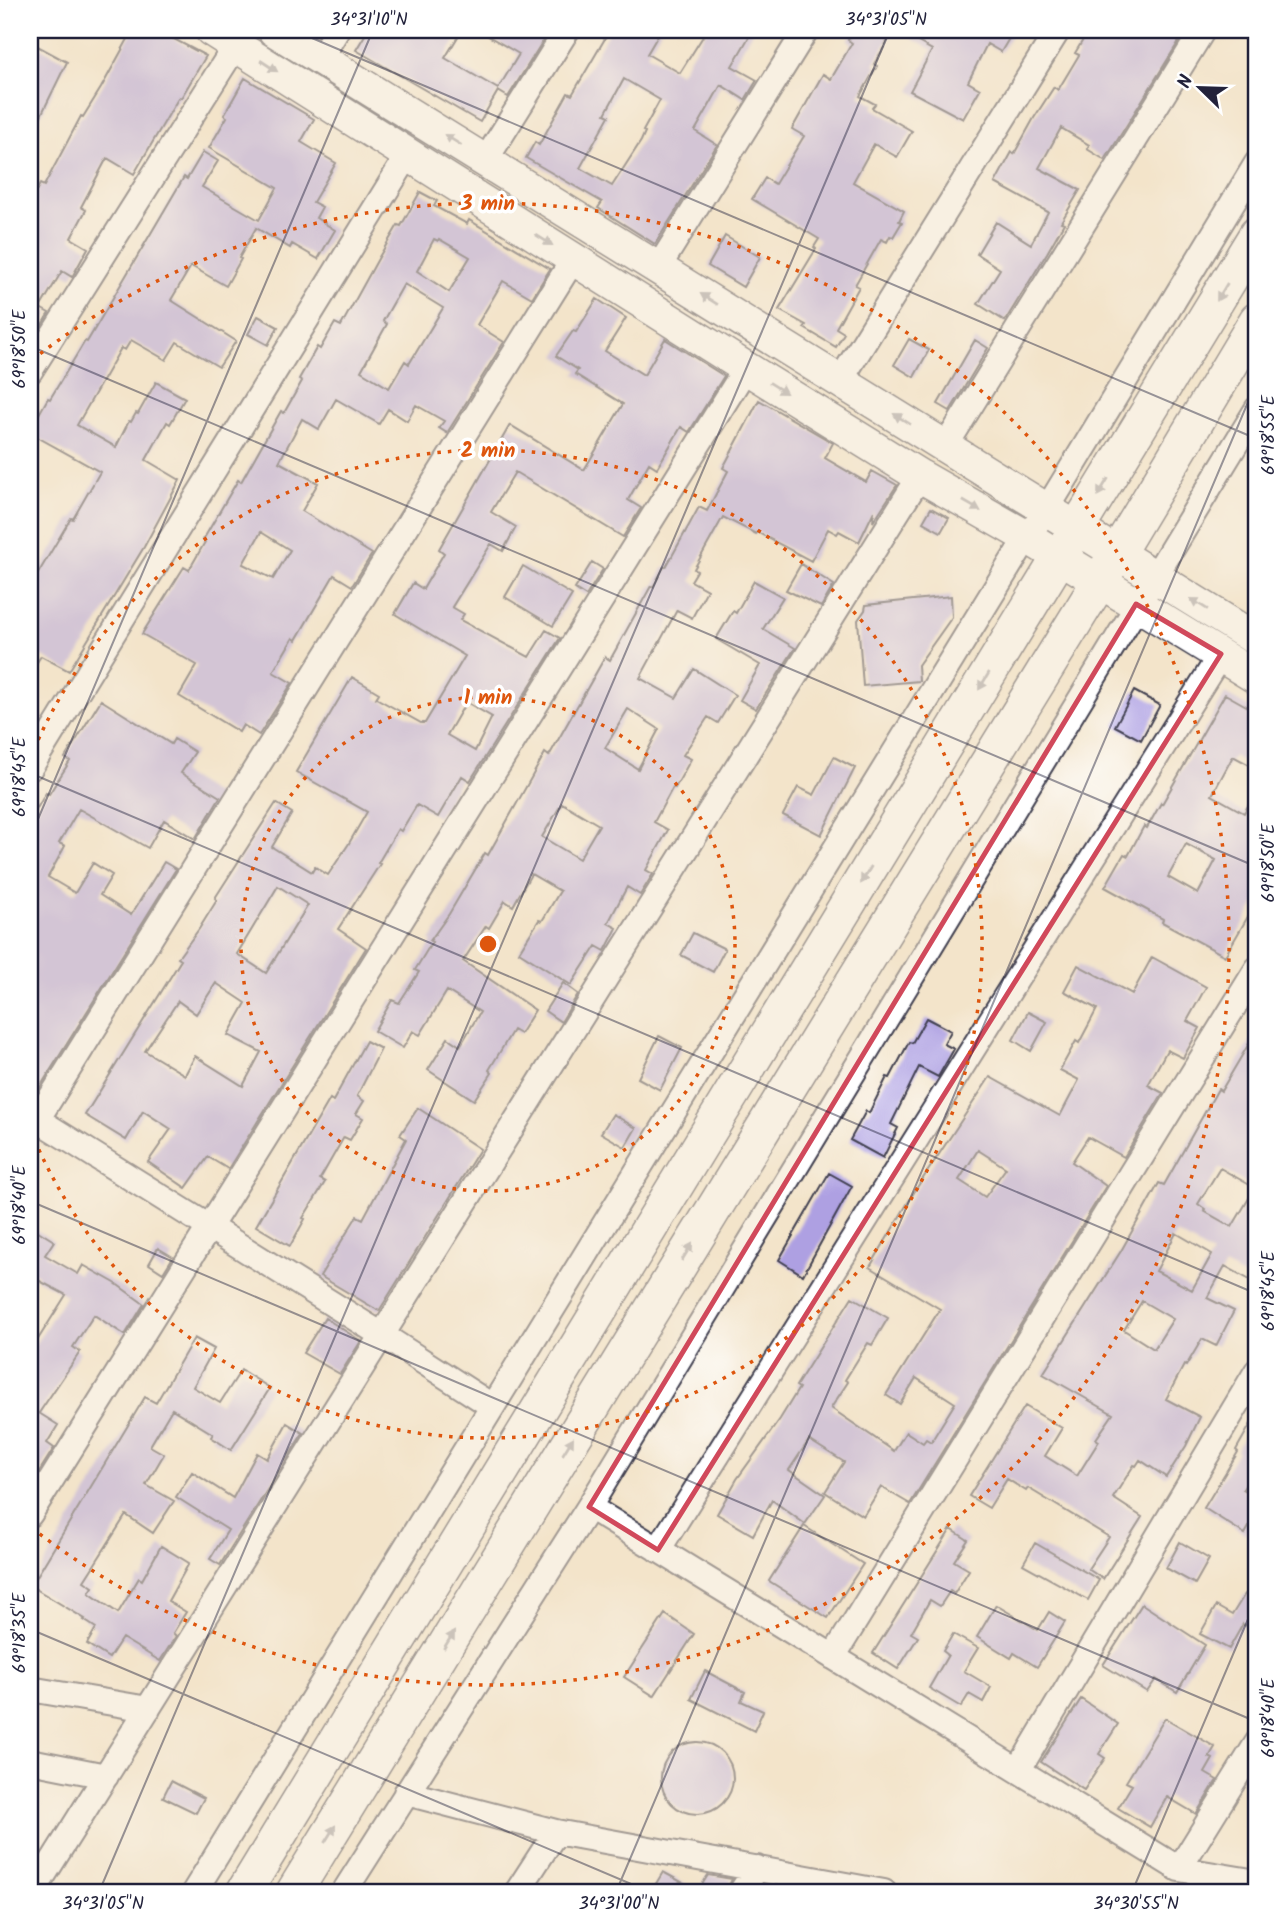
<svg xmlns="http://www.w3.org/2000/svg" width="1287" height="1922" font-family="Kalam,sans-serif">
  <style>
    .building { fill: #aea0e2; fill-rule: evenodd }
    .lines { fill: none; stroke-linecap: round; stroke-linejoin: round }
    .minor-casing { stroke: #413f50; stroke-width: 28 }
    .tertiary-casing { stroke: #413f50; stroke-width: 35 }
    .secondary-casing { stroke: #413f50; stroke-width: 38 }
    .minor { stroke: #fff; stroke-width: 24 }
    .tertiary { stroke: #fff; stroke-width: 32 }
    .secondary { stroke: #fff; stroke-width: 35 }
    .oneway { fill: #9c9ca7 }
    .marked { fill: none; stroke: #d1495b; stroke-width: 5; stroke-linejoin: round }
    .ticks { fill: none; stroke: #22223b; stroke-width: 2; stroke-opacity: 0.45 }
    .ring { fill: none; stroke: #de560e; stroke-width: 3.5; stroke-dasharray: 3.5 7 }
    .centre { fill: #de560e; stroke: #fff; stroke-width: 3.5 }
    .ring-label { font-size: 21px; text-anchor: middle; font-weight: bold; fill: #de560e; stroke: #fff; stroke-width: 7; stroke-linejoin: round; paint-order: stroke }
    .neatline { fill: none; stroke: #22223b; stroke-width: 2.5 }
    .ticks-label { font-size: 18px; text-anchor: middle; fill: #22223b }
  </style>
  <rect width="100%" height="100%" fill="#fff"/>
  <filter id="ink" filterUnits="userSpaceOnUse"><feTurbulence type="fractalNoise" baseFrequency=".0143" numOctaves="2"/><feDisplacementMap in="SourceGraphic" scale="14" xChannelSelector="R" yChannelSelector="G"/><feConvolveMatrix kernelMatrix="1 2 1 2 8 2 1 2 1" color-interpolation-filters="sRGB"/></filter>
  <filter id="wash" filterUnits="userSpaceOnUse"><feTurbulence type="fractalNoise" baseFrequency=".00686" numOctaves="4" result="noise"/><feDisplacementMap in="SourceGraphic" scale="28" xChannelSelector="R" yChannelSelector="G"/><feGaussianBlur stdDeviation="1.57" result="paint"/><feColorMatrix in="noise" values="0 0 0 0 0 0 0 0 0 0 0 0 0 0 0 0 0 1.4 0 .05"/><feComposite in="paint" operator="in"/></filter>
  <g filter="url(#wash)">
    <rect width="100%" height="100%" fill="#f3e4ca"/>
    <g id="blocks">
      <path class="building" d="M133,30H157L206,56L181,98L179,97L134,174L107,158L81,207L86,210L71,238L88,248L72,277L62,271L40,308L49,313L30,344V202L40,184L44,186L81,116L83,117L101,88Z
        M368,30H462L445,58L498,89L519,54L478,30H536L546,36L508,97L498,91L480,122L356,50Z
        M610,30H661L647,54L680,73L707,30H753L732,66L757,80L745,100L721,85L695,131L717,145L655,244L598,208L602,202L526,158L535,142L539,145L568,93L572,95ZM624,79L660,100L643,131L645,132L641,141L612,186L580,168L609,116L605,114Z
        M854,30H894L874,64L877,66L860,96L875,104L872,108L912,131L897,157L874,144L853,182L904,211L899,221L902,222L893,237L890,236L887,242L881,239L855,285L859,287L836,328L844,333L836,347L804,328L806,325L779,310L816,249L814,247L819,239L752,199L765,178L775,184L804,136L792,129L823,74L831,79L852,43L848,40Z
        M897,30H1014L1001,52L987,44L968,82L980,89L963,119L910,91L932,50Z
        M1089,30H1186L1105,160L1087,149L1089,145L1061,128L1039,168L1080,190L1061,222L1064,223L1047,253L1005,321L978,304L1000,269L977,254L996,222L1031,244L1048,212L995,183L1012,152L1014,154L1034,118L1054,87L1058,90L1079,55L1075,53Z
        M30,42L67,62L30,138Z
        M245,78L314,119L301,142L336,163L313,202L322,207L316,218L335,230L318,259L292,244L290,248L256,228L239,258L241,259L226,286L191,266L171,300L236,341L219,367L177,342L166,360L131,340L125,350L121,348L77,425L116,447L129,421L131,422L136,413L138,414L156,382L185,398L170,424L167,422L146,460L180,480L144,547L69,671L41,656L30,673V587L71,518L73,519L100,472L30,433V430L48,398L50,399L85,341L87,342L184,177L187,179L203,152L218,161L202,187L259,220L277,188L209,148L227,117L224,115Z
        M420,192L437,201L434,206L467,224L469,220L550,269L532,298L503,281L477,325L504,342L447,433L439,428L444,421L416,405L407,421L388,409L379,424L336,399L319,429L302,419L279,462L318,483L302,511L372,554L352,586L334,575L296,640L293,638L273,672L292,683L259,735L243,725L239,732L179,696L197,665L142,634L184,567L189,570L205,542L203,540L238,480L241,482L281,411L284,413L302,381L299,379L317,347L320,349L335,323L341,326L379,257L398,225L401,226ZM434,239L438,241L439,239L470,257L449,292L417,271ZM404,284L443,308L409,364L405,361L389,388L361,371L387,324L383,321ZM261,532L290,550L273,579L243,564Z
        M725,236L760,257L743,287L708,266Z
        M597,299L626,318L605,351L644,375L665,339L724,376L689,432L681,427L657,468L649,463L628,500L641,508L623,537L515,472L491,512L516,527L503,551L491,544L452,607L464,614L460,620L529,657L546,630L560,638L470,781L462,776L438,817L417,805L401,831L398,829L378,863L380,864L338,929L366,948L228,1169L208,1157L186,1188L148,1162L171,1129L143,1111L126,1140L85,1115L181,960L178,958L199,929L217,900L215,898L276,803L292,813L272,847L312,872L315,867L328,875L348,845L367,812L296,772L352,677L379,693L376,698L421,723H425L465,656L395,614L413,583L423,589L444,553L439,549L510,425L584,470L623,404L575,374L578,370L556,356L573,331L576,332ZM466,702L492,717L475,751L447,735ZM278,886L308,905L266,973L237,954ZM216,983L246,1003L228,1035L261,1052L243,1086L195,1056L185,1075L145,1051L178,1001L196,1014Z
        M258,316L278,327L268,345L248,334Z
        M909,339L929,350L914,377L894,365Z
        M975,340L988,348L950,411L938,404Z
        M759,400L833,443L825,458L866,482L872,471L897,485L873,522L874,511L859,542L839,531L837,534L828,529L811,561L757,532L756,534L723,517L694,569L697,571L691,581L707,590L692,618L677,610L640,678L676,698L694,669L735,695L718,723L708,717L683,755L691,759L675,788L673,787L654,822L668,830L646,870L653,874L640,895L627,887L608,923L617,928L605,951L596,946L571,985L519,952L539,920L542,921L560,891L531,874L513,906L505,901L489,928L486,926L463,961L535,1010L520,1034L513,1030L489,1070L492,1073L474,1100L428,1070L448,1038L460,1046L480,1012L447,991L420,1035L413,1031L403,1048L374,1031L392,1000L399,1003L419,972L415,970L432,942L430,941L449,914L485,853L488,855L545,753L549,756L605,657L610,660L651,586L653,587L664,567H666L699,507L707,511L728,471L723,468ZM628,709L659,729L638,769L605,748ZM562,803L599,825L579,859L542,837Z
        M931,508L949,518L941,532L923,522Z
        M592,562L603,569L586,596L575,589Z
        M801,564L834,585L821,607L786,590Z
        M523,566L572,595L553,626L505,597Z
        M754,581L783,597L763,629L795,648L756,709L740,700L760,665L716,639L733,611L736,613Z
        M951,596L952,617L918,665L919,681L863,686L858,620L865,610L866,605Z
        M1134,691L1160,705L1141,740L1115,726Z
        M1225,694L1257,712V769L1233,756L1212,795L1244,813L1257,789V901L1225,956L1162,922L1163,919L1105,887L1124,854L1128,856L1144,826L1147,828L1161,803L1162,804ZM1186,844L1216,860L1198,894L1168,877Z
        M101,700L171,744L174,739L195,752L181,773L220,797L195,839L164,820L148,848L79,809L59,843L65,846L48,877L75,893L93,863L112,875L100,895L131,915L164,862L176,869L35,1095L30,1091V820L46,793L49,794L70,761L65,758Z
        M834,757L855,768L821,835L783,815L798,787L814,795Z
        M693,933L725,949L713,972L681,955Z
        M1152,957L1206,987L1187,1021L1200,1028L1183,1058L1167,1050L1148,1085L1163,1093L1124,1157L1088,1137L1072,1162L1106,1186L910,1504L881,1487L863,1516L825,1492L844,1462L809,1440L789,1470L825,1495L805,1524L772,1500L753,1535L717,1514L737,1479L780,1419L799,1388L796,1386L852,1297L888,1318L872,1345L868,1343L845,1380L848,1382L831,1408L894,1451L906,1432L923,1443L926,1439L931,1442L955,1403L916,1378L900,1404L886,1395L940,1309L870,1267L916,1189L990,1077L1060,1116L1079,1080L1060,1070L1076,1041L1079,1043L1097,1009L1064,991L1078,965L1132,994ZM978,1150L1006,1168L985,1197L959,1180Z
        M563,983L578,994L561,1022L545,1011Z
        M1028,1012L1047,1022L1031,1051L1013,1040Z
        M926,1018L951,1031L944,1044L954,1049L938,1077L919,1067L891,1124L898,1128L883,1158L850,1140L866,1111L869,1113L887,1077L890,1078L909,1042L912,1043Z
        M1257,1030V1284L1225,1266L1207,1298L1234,1311L1216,1346L1202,1339L1186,1366L1184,1365L1166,1399L1200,1417L1186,1446L1166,1477L1140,1460L1136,1466L1134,1465L1113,1498L1142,1517L1103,1579L1088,1569L1109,1537L1028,1488L1026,1491L1007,1479L989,1508L969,1496L1025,1406L1062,1428L1045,1456L1077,1476L1099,1441L1096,1439L1113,1414L1043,1374L1121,1251L1159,1183L1164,1185L1218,1089L1221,1091ZM1220,1168L1255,1188L1232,1227L1204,1211L1205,1209L1198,1204ZM1176,1233L1212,1254L1192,1290L1156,1271ZM1142,1301L1173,1319L1154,1349L1124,1330Z
        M659,1036L682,1048L660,1090L638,1078Z
        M366,1041L381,1049L357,1096L364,1101L356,1114L363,1118L350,1140L344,1137L320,1179L325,1182L303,1218L305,1219L290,1246L256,1226L330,1099L333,1101Z
        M418,1108L480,1149L379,1311L320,1276L357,1216L363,1219L406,1139L400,1135Z
        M613,1114L636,1128L625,1147L601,1133Z
        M829,1173L852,1186L803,1275L779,1260Z
        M30,1226L54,1241L45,1255L78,1274L83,1265L115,1283L144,1304L125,1335L94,1315L73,1347L80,1352L39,1413L58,1425L47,1443L54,1448L30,1486V1352L66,1295L36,1279L38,1275L35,1273L30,1282Z
        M158,1248L173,1257L163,1273L149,1264Z
        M325,1318L361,1341L340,1374L303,1353Z
        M194,1338L214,1349L193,1387L220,1403L241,1370L270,1388L231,1450L211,1437L213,1434L172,1409L150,1446L164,1454L146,1485L174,1501L153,1533L126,1515L84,1581L93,1587L89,1593L118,1613L139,1578L142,1580L161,1546L189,1563L168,1601L186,1612L173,1633L176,1636L160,1661L122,1638L109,1658L87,1644L96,1628L84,1620L85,1619L31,1586L145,1397L156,1403Z
        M1257,1413V1466L1243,1489L1257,1498V1513L1245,1534L1204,1508L1238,1452L1236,1450Z
        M287,1423L303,1433L220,1565L210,1559L228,1530L176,1497L192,1472L233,1498L257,1453L267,1459Z
        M804,1526L863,1564L828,1618L769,1581Z
        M951,1529L968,1540L954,1561L969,1570L954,1594L950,1591L940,1606L930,1600L911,1633L918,1637L898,1669L873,1653Z
        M1180,1542L1209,1559L1195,1584L1166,1568Z
        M1035,1543L1099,1580L1088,1600L1023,1564Z
        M1245,1594L1257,1601V1633L1243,1624L1229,1649L1200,1634L1216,1606L1232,1615Z
        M1142,1604L1205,1645L1177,1692L1156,1679L1147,1692L1103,1665Z
        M996,1605L1038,1630L1049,1612L1065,1622L1037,1667L1014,1653L1011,1658L977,1637Z
        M665,1614L694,1634L654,1696L624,1677Z
        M953,1634L978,1648L964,1671L991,1687L983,1702L969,1694L961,1707L929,1688L948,1655L943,1651Z
        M705,1671L745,1692L741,1701L763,1711L754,1731L691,1699Z
        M1081,1699L1118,1724L1099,1754L1105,1758L1084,1790L1041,1762Z
        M1165,1718L1215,1747L1209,1757L1213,1759L1205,1773L1217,1780L1196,1814L1167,1797L1150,1827L1118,1808L1132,1785L1126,1782Z
        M661 1778a36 36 0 1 1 72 0a36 36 0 1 1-72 0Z
        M171,1781L204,1798L196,1813L163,1797Z
        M663,1872L698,1891L708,1875L732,1879L726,1892H651Z"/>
    </g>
  </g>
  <g filter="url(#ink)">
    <use href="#blocks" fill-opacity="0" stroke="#413f50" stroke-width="2"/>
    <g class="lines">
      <g class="minor-casing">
        <path id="minor" d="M320,58L337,30
          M485,161L567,30
          M658,268L806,30
          M30,371L236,45
          M840,381L1058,30
          M945,447L1203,30
          M30,768L408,155
          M30,1115L382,1335L492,1406
          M30,1131L574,258
          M589,1507L1179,1869L1257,1882
          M30,1514L746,368
          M658,1550L1221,654
          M833,1657L1257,969
          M30,1689L148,1709
          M30,1761L106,1776
          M1019,1769L1257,1371
          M406,1793L556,1832L884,1892
          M1179,1869L1257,1743
          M33,1892L920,476
          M194,1892L1027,537L1047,509L1257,163
          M344,1892L589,1507L1257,409
          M517,1892L556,1832
          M741,1892L757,1868"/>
      </g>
      <g class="tertiary-casing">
        <path id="tertiary" d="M211,30L746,368L920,476L1027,537L1257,678
          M274,30L1257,640"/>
      </g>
      <g class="secondary-casing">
        <path id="secondary" d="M244,1892L1257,234
          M294,1892L1117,553L1257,320"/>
      </g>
      <use href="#minor" class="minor"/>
      <use href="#tertiary" class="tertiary"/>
      <use href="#secondary" class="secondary"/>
    </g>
    <defs><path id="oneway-solid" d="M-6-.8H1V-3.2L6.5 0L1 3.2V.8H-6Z" transform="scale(1.75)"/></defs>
    <g class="oneway">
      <use href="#oneway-solid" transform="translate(269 66) rotate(33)"/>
      <use href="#oneway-solid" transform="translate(453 140) rotate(-148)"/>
      <use href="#oneway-solid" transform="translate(544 240) rotate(32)"/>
      <use href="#oneway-solid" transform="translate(1222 292) rotate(121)"/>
      <use href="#oneway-solid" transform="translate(709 299) rotate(-148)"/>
      <use href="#oneway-solid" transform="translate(778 388) rotate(32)"/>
      <use href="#oneway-solid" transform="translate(902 419) rotate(-148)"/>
      <use href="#oneway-solid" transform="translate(1103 487) rotate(121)"/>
      <use href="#oneway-solid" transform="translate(972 506) rotate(30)"/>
      <use href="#oneway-solid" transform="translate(1199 604) rotate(-148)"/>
      <use href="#oneway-solid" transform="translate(984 681) rotate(121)"/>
      <use href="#oneway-solid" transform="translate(866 875) rotate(121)"/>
      <use href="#oneway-solid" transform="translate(687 1252) rotate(-58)"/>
      <use href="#oneway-solid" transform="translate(568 1446) rotate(-58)"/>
      <use href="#oneway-solid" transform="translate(449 1640) rotate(-58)"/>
      <use href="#oneway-solid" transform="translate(330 1834) rotate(-58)"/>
    </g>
  </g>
  <path d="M0 0H1287V1922H0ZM1136,604L1221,654L658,1550L589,1507Z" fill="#f3e4ca" fill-opacity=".55" fill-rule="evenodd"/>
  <path class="marked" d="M1136,604L1221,654L658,1550L589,1507Z"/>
  <path class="ticks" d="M293,30L1257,439M30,346L1257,867M30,773L1257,1294M30,838L373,30M30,1201L1257,1722M30,1629L650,1892M99,1892L890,30M616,1892L1257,381M1132,1892L1257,1598"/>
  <g class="ring">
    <circle cx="488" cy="944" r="247"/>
    <path d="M30 759A494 494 0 1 1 30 1129"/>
    <path d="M32 360A741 741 0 1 1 32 1528"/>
  </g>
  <circle cx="488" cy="944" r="10" class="centre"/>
  <g class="ring-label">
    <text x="488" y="210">3 min</text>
    <text x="488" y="457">2 min</text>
    <text x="488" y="704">1 min</text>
  </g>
  <rect width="1287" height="1922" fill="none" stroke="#fff" stroke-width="77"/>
  <g transform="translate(1200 88) rotate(293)" stroke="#ffffff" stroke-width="5" paint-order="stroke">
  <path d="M0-5L12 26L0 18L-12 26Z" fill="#22223b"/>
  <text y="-10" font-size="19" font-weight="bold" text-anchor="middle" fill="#22223b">N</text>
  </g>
  <rect x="38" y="38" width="1210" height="1846" class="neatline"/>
  <g class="ticks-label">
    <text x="369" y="25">34°31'10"N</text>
    <text x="886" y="25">34°31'05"N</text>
    <text transform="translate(19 349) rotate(-90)" y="6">69°18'50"E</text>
    <text transform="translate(1268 435) rotate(-90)" y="6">69°18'55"E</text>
    <text transform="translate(19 777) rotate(-90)" y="6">69°18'45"E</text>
    <text transform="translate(1268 863) rotate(-90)" y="6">69°18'50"E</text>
    <text transform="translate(19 1205) rotate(-90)" y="6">69°18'40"E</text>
    <text transform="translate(1268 1291) rotate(-90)" y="6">69°18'45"E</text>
    <text transform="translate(19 1633) rotate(-90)" y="6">69°18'35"E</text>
    <text transform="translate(1268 1718) rotate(-90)" y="6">69°18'40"E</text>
    <text x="103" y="1909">34°31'05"N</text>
    <text x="619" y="1909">34°31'00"N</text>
    <text x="1136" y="1909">34°30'55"N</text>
  </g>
</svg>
